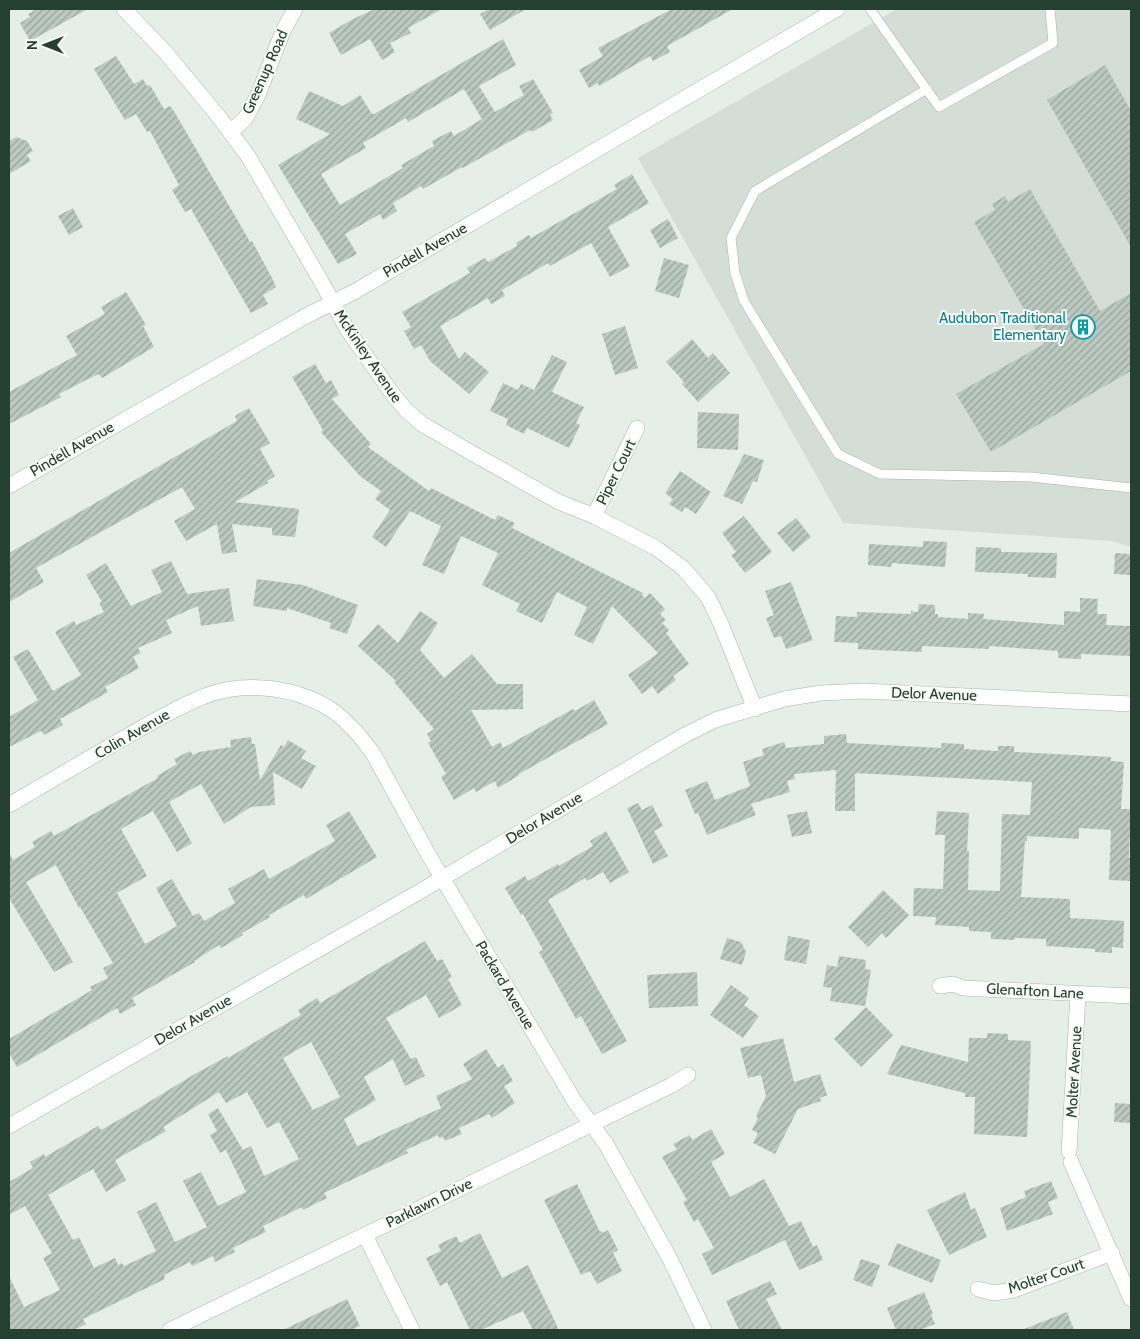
<svg xmlns="http://www.w3.org/2000/svg" width="1140" height="1339" font-family="Cabin,sans-serif">
  <style>
    .built { fill: #d4ded6 }
    .building { fill: url(#building-hatch); fill-rule: evenodd }
    .lines { fill: none; stroke-linecap: round; stroke-linejoin: round }
    .service-casing { stroke: #a8b6ad; stroke-width: 10 }
    .minor-casing { stroke: #a8b6ad; stroke-width: 16 }
    .service { stroke: #fff; stroke-width: 9 }
    .minor { stroke: #fff; stroke-width: 15 }
    .labels { text-anchor: middle; dominant-baseline: central; stroke-width: 4; stroke-linejoin: round; paint-order: stroke }
    .street-label { font-size: 15px; fill: #254030; stroke: #f6faf7 }
    .culture-label { font-size: 15px; fill: #0d838f; stroke: #f6faf7; text-anchor: end }
  </style>
  <defs>
    <pattern id="building-hatch" width="6" height="6" patternUnits="userSpaceOnUse" patternTransform="scale(1.25)"><rect width="6" height="6" fill="#bbc9c0"/><path d="M-1 1l2-2M0 6l6-6M5 7l2-2" fill="none" stroke="#98a59c"/></pattern>
  </defs>
  <rect width="100%" height="100%" fill="#e6eee8"/>
  <path class="built" d="M897,9H1131V547L1111,541L843,523L638,158Z"/>
  <path class="building" d="M37,9H88L30,41L20,23L30,17L28,14Z
    M375,9H442L408,28L411,33L390,43L395,52L382,60L370,39L341,55L329,33L353,19Z
    M489,9H526L490,30L480,14Z
    M672,9H733L667,46L670,52L653,61L650,56L599,86L598,83L589,88L579,70L603,56L598,48Z
    M503,39L516,65L479,86L495,112L524,95L519,86L533,79L553,113L550,115L553,120L532,132L530,130L463,168L462,167L423,189L421,186L393,203L397,211L383,220L380,214L345,234L357,254L338,264L278,165L330,134L296,119L309,91L343,106L360,95L372,114H374ZM464,89L482,119L454,136L451,131L432,141L434,146L401,165L403,168L340,205L321,174L366,148L363,143L406,118L408,122Z
    M116,56L134,84L143,79L147,86L150,85L164,109L170,106L175,113L245,233L250,242L252,241L272,278L276,287L263,295L268,304L251,313L191,209L185,212L172,190L179,185L150,131L147,132L136,114L125,120L94,69Z
    M1105,65L1131,111V247L1047,100Z
    M16,137L27,141L33,151L27,155L31,161L9,174V141Z
    M632,174L649,203L608,227L630,266L610,277L591,243L550,266L548,263L502,290L505,296L491,304L488,298L440,326L459,359L465,352L489,372L469,394L430,361L421,345L414,349L404,331L411,327L402,312L470,273L467,268L485,258L488,262L517,246L516,243L529,235L531,238L617,189L614,185Z
    M1030,189L1100,311L1131,293V371L991,452L956,394L1044,344L974,222L995,210L992,204L1005,196L1008,202Z
    M73,208L83,227L69,235L58,216Z
    M668,219L678,238L660,248L650,230Z
    M664,258L689,265L679,298L655,291Z
    M126,292L146,325L143,326L154,347L102,378L99,374L90,378L59,394L61,397L9,424V392L77,355L66,336L105,314L101,307Z
    M625,326L638,368L615,375L602,334Z
    M692,339L708,358L713,353L730,373L698,402L682,384L684,382L666,362Z
    M552,355L567,362L552,392L584,407L576,423L580,425L569,448L527,428L524,434L506,425L508,419L490,411L503,383L518,390L521,384L534,390Z
    M315,364L326,383L331,380L339,395L332,399L371,444L368,447L429,491L431,488L495,520L498,515L515,523L512,528L643,593L642,595L645,598L650,593L665,609L660,614L666,620L662,623L669,630L666,633L689,664L673,676L676,680L658,694L652,686L642,694L628,675L658,653L612,606L593,644L574,635L587,607L557,592L542,623L516,611L520,604L482,585L498,553L461,536L444,574L422,565L441,526L410,511L386,547L372,537L390,510L375,499L381,491L360,476L321,432L323,430L292,377Z
    M249,408L270,443L260,449L275,476L267,481L268,483L235,502L299,509L295,537L272,535V528L232,524L237,552L222,554L217,524L186,541L174,521L195,509L182,487L36,568L44,582L9,602V553L237,421L235,416Z
    M698,412L739,414L738,450L697,448Z
    M744,454L764,460L757,482L753,481L742,504L723,496Z
    M680,471L711,492L696,514L685,507L682,512L669,504L673,499L665,493Z
    M744,516L772,552L745,573L731,555L736,552L722,533Z
    M796,518L811,537L793,552L777,533Z
    M923,541L947,542L945,567L892,563L891,567L868,565L869,544L923,547Z
    M976,547L1001,548V552L1057,553L1056,578L1028,577V574L975,572Z
    M1115,553L1131,554V575L1114,574Z
    M171,561L187,594L229,588L234,621L201,626L198,606L166,620L172,633L138,648L141,653L133,657L139,668L105,687L108,692L60,719L63,725L44,735L41,731L9,747V717L38,700L13,657L28,649L53,691L81,675L55,632L74,621L76,625L104,612L99,603L102,602L86,575L106,563L131,606L162,592L151,570Z
    M257,579L303,585L358,605L347,634L329,628L331,623L287,608V611L253,606Z
    M791,582L813,640L786,649L781,636L774,638L766,618L774,615L765,591Z
    M1080,598L1098,599L1097,614H1107L1106,625L1131,626V656L1081,654V659L1058,658V651L989,646V649L922,646V652L873,650L858,649V643L834,642L836,616L857,617V612L911,614V611L918,612L919,604L935,605V614H938V617L968,619V613L984,614L983,619L1064,625V611L1080,612Z
    M420,611L438,623L420,650L444,678L472,654L497,684H523V709L471,710L492,747L500,742L503,748L573,709L575,711L594,700L608,724L519,774V775L498,788L495,781L476,792L474,788L454,800L441,777L446,774L428,743L431,741L427,734L434,729L394,682L396,681L358,646L378,624L398,643Z
    M846,734L847,743L941,748L942,743L964,744V749L998,751V746H1014V752L1111,757V761L1124,762L1121,809H1131L1129,858H1131V881L1109,880L1111,830L1079,828V839L1027,836V841H1025L1021,897L1070,899V918L1124,921L1123,948L1112,947V953L1095,952V949L1046,946V939L1015,938L1014,940L991,939V932L969,931V927L935,925L936,917L913,916L914,888L943,889L945,835H935L937,811L969,813L967,851H969L968,890L1000,891L1002,814L1030,815L1032,782L855,773V811H835L836,770L794,774L795,779L787,781L790,792L751,804L756,815L707,835L698,813L695,814L685,790L707,781L715,800L750,786L743,762L764,755L762,749L784,742L786,748L824,744V736Z
    M251,737L252,744H255L260,780L281,745L284,747L288,740L306,751L301,758L316,766L302,789L273,772L275,805L251,807L224,824L201,784L169,802L192,843L177,852L153,811L121,829L147,876L117,893L145,944L177,926L156,888L172,879L193,916L199,913L204,921L235,903L228,889L264,869L269,879L335,841L326,825L349,811L377,857L306,899L304,895L269,915L270,917L242,933L243,935L221,948L219,945L194,961L195,962L132,998L136,1005L120,1014L117,1008L17,1067L9,1053V1039L92,990L90,987L108,978L103,968L113,963L80,907L79,908L56,865L26,882L73,962L54,972L9,898V852L13,860L35,847L32,842L51,831L54,836L158,778L157,776L177,764L174,759L190,751L193,755L199,752L231,747L230,740Z
    M638,803L642,810L652,805L663,826L654,831L668,856L653,864L627,808Z
    M807,811L812,833L792,837L787,815Z
    M606,831L629,872L610,883L603,872L587,881L585,878L548,900L627,1041L602,1054L581,1016L576,1019L539,952L543,950L523,914L521,915L505,888L525,876L528,881L558,864L559,866L593,846L590,841Z
    M883,890L909,915L886,938L882,933L868,947L848,927Z
    M788,936L810,940L806,964L784,960Z
    M727,938L741,942L746,952L742,965L720,959Z
    M425,941L437,961L442,959L452,977L448,979L462,1005L439,1018L426,995L386,1018L411,1059L416,1057L425,1076L405,1086L393,1059L364,1077L376,1100L344,1119L357,1146L441,1108L436,1096L472,1079L463,1064L486,1049L498,1068L503,1064L513,1081L504,1086L515,1103L492,1118L489,1114L459,1128L462,1134L445,1141L443,1137L439,1138L438,1135L406,1150L408,1153L324,1193L327,1198L303,1210L302,1207L263,1226L266,1232L233,1248L235,1252L215,1262L213,1256L192,1266L190,1262L164,1275L165,1279L83,1319L86,1324L74,1330H9V1276L24,1307L60,1290L43,1258L52,1253L25,1206L9,1215V1182L33,1168L30,1162L44,1154L45,1157L98,1126L101,1130L131,1113L193,1075L228,1056V1058L301,1015L298,1010L317,998L320,1003ZM311,1042L340,1097L313,1110L283,1058ZM219,1092L226,1103L247,1092L267,1128L279,1122L299,1159L264,1176L251,1146L243,1150L218,1108L208,1114L217,1131L210,1135L220,1153L226,1150L246,1192L218,1206L201,1172L183,1181L207,1227L175,1242L156,1202L137,1212L156,1251L124,1266L122,1263L118,1265L115,1258L94,1268L79,1237L73,1240L48,1195L93,1169L106,1192L126,1180L115,1160L166,1131L163,1127Z
    M839,956L866,960L865,969L871,970L865,1006L830,1001L832,988L823,987L827,965L837,967Z
    M697,972L698,1006L649,1008L647,975Z
    M731,985L749,998L744,1005L759,1016L743,1038L710,1015Z
    M866,1007L893,1035L861,1067L834,1039Z
    M987,1033L1008,1034V1040L1031,1041L1027,1137L974,1134L975,1097H965V1093L887,1074L901,1045L968,1062L969,1038H987Z
    M783,1038L794,1082L820,1074L827,1095L820,1098L821,1101L798,1109L775,1154L753,1143L758,1133L752,1130L758,1118L756,1116L766,1096L761,1075L748,1078L740,1048Z
    M1115,1103L1131,1104V1123L1114,1122Z
    M711,1129L725,1154L711,1162L730,1197L764,1179L789,1226L801,1221L813,1247L817,1245L823,1260L799,1270L785,1240L712,1275L702,1254L714,1248L698,1219L694,1222L683,1202L687,1200L662,1157L677,1149L673,1144L690,1135L692,1140Z
    M1051,1181L1058,1198L1048,1202L1053,1214L1007,1231L1000,1208L1026,1197L1024,1191Z
    M577,1184L600,1232L602,1231L603,1233L608,1230L618,1250L613,1253L622,1271L597,1284L590,1271L581,1275L544,1200Z
    M965,1192L971,1210L975,1208L987,1237L949,1255L927,1210Z
    M480,1233L502,1278L528,1265L559,1330H533L523,1311L481,1330H470L447,1282L440,1286L426,1258L441,1251L438,1245L456,1236L460,1243Z
    M897,1243L941,1260L932,1283L888,1265Z
    M861,1259L880,1265L872,1287L853,1280Z
    M770,1281L777,1294L766,1299L782,1330H739L726,1301Z
    M924,1292L933,1314L931,1315L935,1324L920,1330H896L887,1308Z
    M347,1299L360,1326L351,1330H283Z
    M1067,1312L1074,1330H1024V1329Z"/>
  <g class="lines">
    <g class="service-casing">
      <path id="service" d="M870,9L939,107L1053,43L1050,9
        M927,89L755,191L731,238L735,273L744,301L838,454L880,474L1031,477L1131,488"/>
    </g>
    <g class="minor-casing">
      <path id="minor" d="M124,9L166,53L219,117L248,156L321,281L347,329L394,396L407,411L422,424L470,452L559,502L594,516L656,548L683,568L708,597L721,624L755,709
        M230,132L245,119L258,95L283,31L295,9
        M9,486L306,316L354,292L837,9
        M594,516L637,428
        M9,805C45,784 81,763 117,742C146,726 174,708 205,696C245,680 300,687 336,713C351,725 363,739 374,755L428,854L575,1102L606,1144L670,1259L704,1330
        M940,986L953,984L963,988L1131,996
        M9,1126L419,892L685,735L715,720L784,699L821,693L864,691L1131,704
        M1069,1151L1078,994
        M1071,1162L1131,1299
        M365,1235L412,1330
        M978,1289L994,1293L1014,1290L1112,1253
        M170,1330L670,1086L688,1075"/>
    </g>
    <use href="#service" class="service"/>
    <use href="#minor" class="minor"/>
  </g>
  <defs>
    <g id="building-ring" transform="scale(1.25)"><circle r="9.5" fill="#f6faf7" stroke="#0f9aa8" stroke-width="1.5"/><path d="M-4-6H4V6H1V3H-1V6H-4ZM-2.5-4.3h1.7v1.8h-1.7ZM.8-4.3h1.7v1.8H.8ZM-2.5-1h1.7V.8h-1.7ZM.8-1h1.7V.8H.8Z" fill="#0f9aa8"/></g>
  </defs>
  <g fill-rule="evenodd">
    <use href="#building-ring" x="1083" y="327"/>
  </g>
  <g class="labels">
    <g class="street-label">
      <text transform="translate(265 72) rotate(-66)">Greenup Road</text>
      <text transform="translate(425 250) rotate(-30)">Pindell Avenue</text>
      <text transform="translate(368 356) rotate(56)">McKinley Avenue</text>
      <text transform="translate(72 449) rotate(-30)">Pindell Avenue</text>
      <text transform="translate(616 472) rotate(-64)">Piper Court</text>
      <text transform="translate(934 694) rotate(2)">Delor Avenue</text>
      <text transform="translate(132 734) rotate(-30)">Colin Avenue</text>
      <text transform="translate(544 818) rotate(-31)">Delor Avenue</text>
      <text transform="translate(505 985) rotate(59)">Packard Avenue</text>
      <text transform="translate(1035 991) rotate(3)">Glenafton Lane</text>
      <text transform="translate(193 1020) rotate(-30)">Delor Avenue</text>
      <text transform="translate(1074 1072) rotate(-87)">Molter Avenue</text>
      <text transform="translate(429 1203) rotate(-26)">Parklawn Drive</text>
      <text transform="translate(1046 1276) rotate(-19)">Molter Court</text>
    </g>
    <g class="culture-label">
      <text x="1066" y="318">Audubon Traditional<tspan x="1066" dy="17">Elementary</tspan></text>
    </g>
  </g>
  <rect width="1140" height="1339" fill="none" stroke="#254030" stroke-width="20"/>
  <g transform="translate(45 45) rotate(270)" stroke="#f6faf7" stroke-width="4" paint-order="stroke">
  <path d="M0-4L9 19L0 12L-9 19Z" fill="#254030"/>
  <text y="-8" font-size="14" font-weight="bold" text-anchor="middle" fill="#254030">N</text>
  </g>
</svg>
